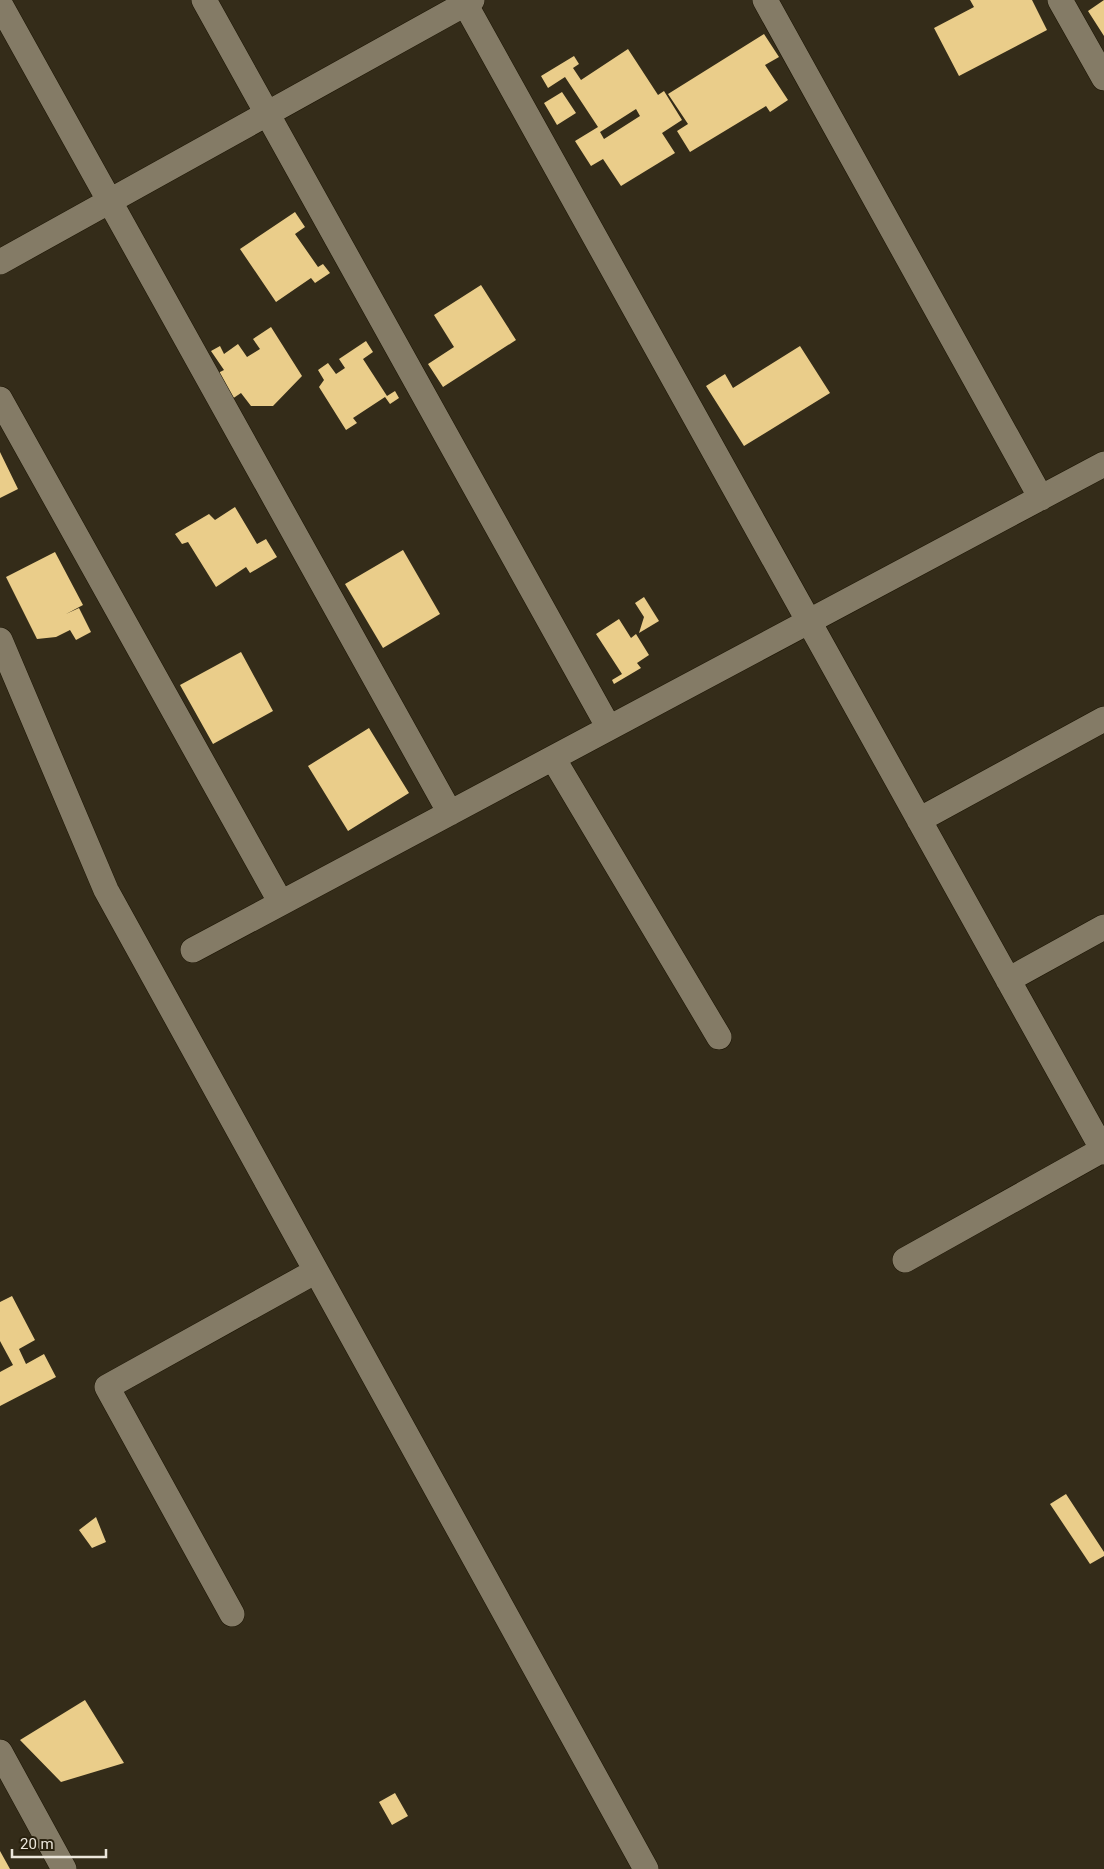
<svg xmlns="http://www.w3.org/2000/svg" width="1104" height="1869" font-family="Roboto,sans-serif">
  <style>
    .building { fill: #eacd8a; fill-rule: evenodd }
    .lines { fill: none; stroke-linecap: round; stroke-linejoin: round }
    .minor-casing { stroke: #1b1403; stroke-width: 26 }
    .minor { stroke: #847b66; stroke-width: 25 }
  </style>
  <rect width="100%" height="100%" fill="#342c19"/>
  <path class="building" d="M970,0H1032L1047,30L959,76L934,28L974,7Z
    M1104,0V36L1088,11Z
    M764,34L779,57L765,65L788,100L770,112L766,106L690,152L677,131L688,124L668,94Z
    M628,49L658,95L664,91L682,120L662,133L675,153L621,186L603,159L591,166L575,141L598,127L565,77L548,88L541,76L574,56L579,64L573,68L581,80ZM636,109L640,116L604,139L600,132Z
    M562,92L576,113L557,125L544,103Z
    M295,212L305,227L295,234L318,267L323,264L330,273L315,283L311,278L276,302L240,249Z
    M481,285L516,340L443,387L428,364L454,347L434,315Z
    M271,327L302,376L273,406H251L241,393L232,399L216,374L224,370L211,351L220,346L224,354L238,344L247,357L260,349L253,339Z
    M366,341L373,352L363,359L387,396L395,391L399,398L390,404L385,397L353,418L357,423L346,430L319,387L324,380L318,370L328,363L336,374L345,368L339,359Z
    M800,346L830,393L744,446L706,386L725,374L733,388Z
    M0,452L18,489L0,498Z
    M235,507L257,544L266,539L277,557L250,573L246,567L216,587L188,542L182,544L175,534L209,514L215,520Z
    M403,550L440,614L383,648L345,584Z
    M55,552L83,605L66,614L79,608L91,632L76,640L70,630L56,637L37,639L6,577Z
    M644,597L659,621L639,633L644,617L635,603Z
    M619,619L631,638L636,634L649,655L637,663L641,668L614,684L612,680L622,674L596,634Z
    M241,652L273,711L213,744L180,685Z
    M369,728L409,793L348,831L308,766Z
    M12,1296L35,1340L19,1349L26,1364L44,1354L56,1377L0,1406V1372L13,1365L0,1341V1302Z
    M1066,1494L1104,1552V1556L1090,1564L1050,1504Z
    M96,1517L106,1542L92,1548L79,1530Z
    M85,1700L124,1763L61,1782L20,1740Z
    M395,1793L408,1816L392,1825L379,1802Z
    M0,1851L10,1869H0Z"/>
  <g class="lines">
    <g class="minor-casing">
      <path id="minor" d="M204,0L609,728
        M463,0L1104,1152
        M765,0L1041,498
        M1060,0L1104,78
        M0,4L450,813
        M0,262L472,0
        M0,399L281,903
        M0,640L106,890L646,1869
        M553,758L719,1037
        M919,820L1104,719
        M193,950L1104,464
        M1008,980L1104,927
        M905,1260L1104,1149
        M232,1614L107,1387L316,1271
        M0,1752L64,1869"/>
    </g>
    <use href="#minor" class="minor"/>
  </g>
  <path d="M12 1849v8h94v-8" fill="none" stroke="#ebe6db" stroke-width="2.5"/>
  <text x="20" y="1849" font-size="15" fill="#ebe6db" stroke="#2a220f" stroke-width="4" paint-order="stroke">20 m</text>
</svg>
